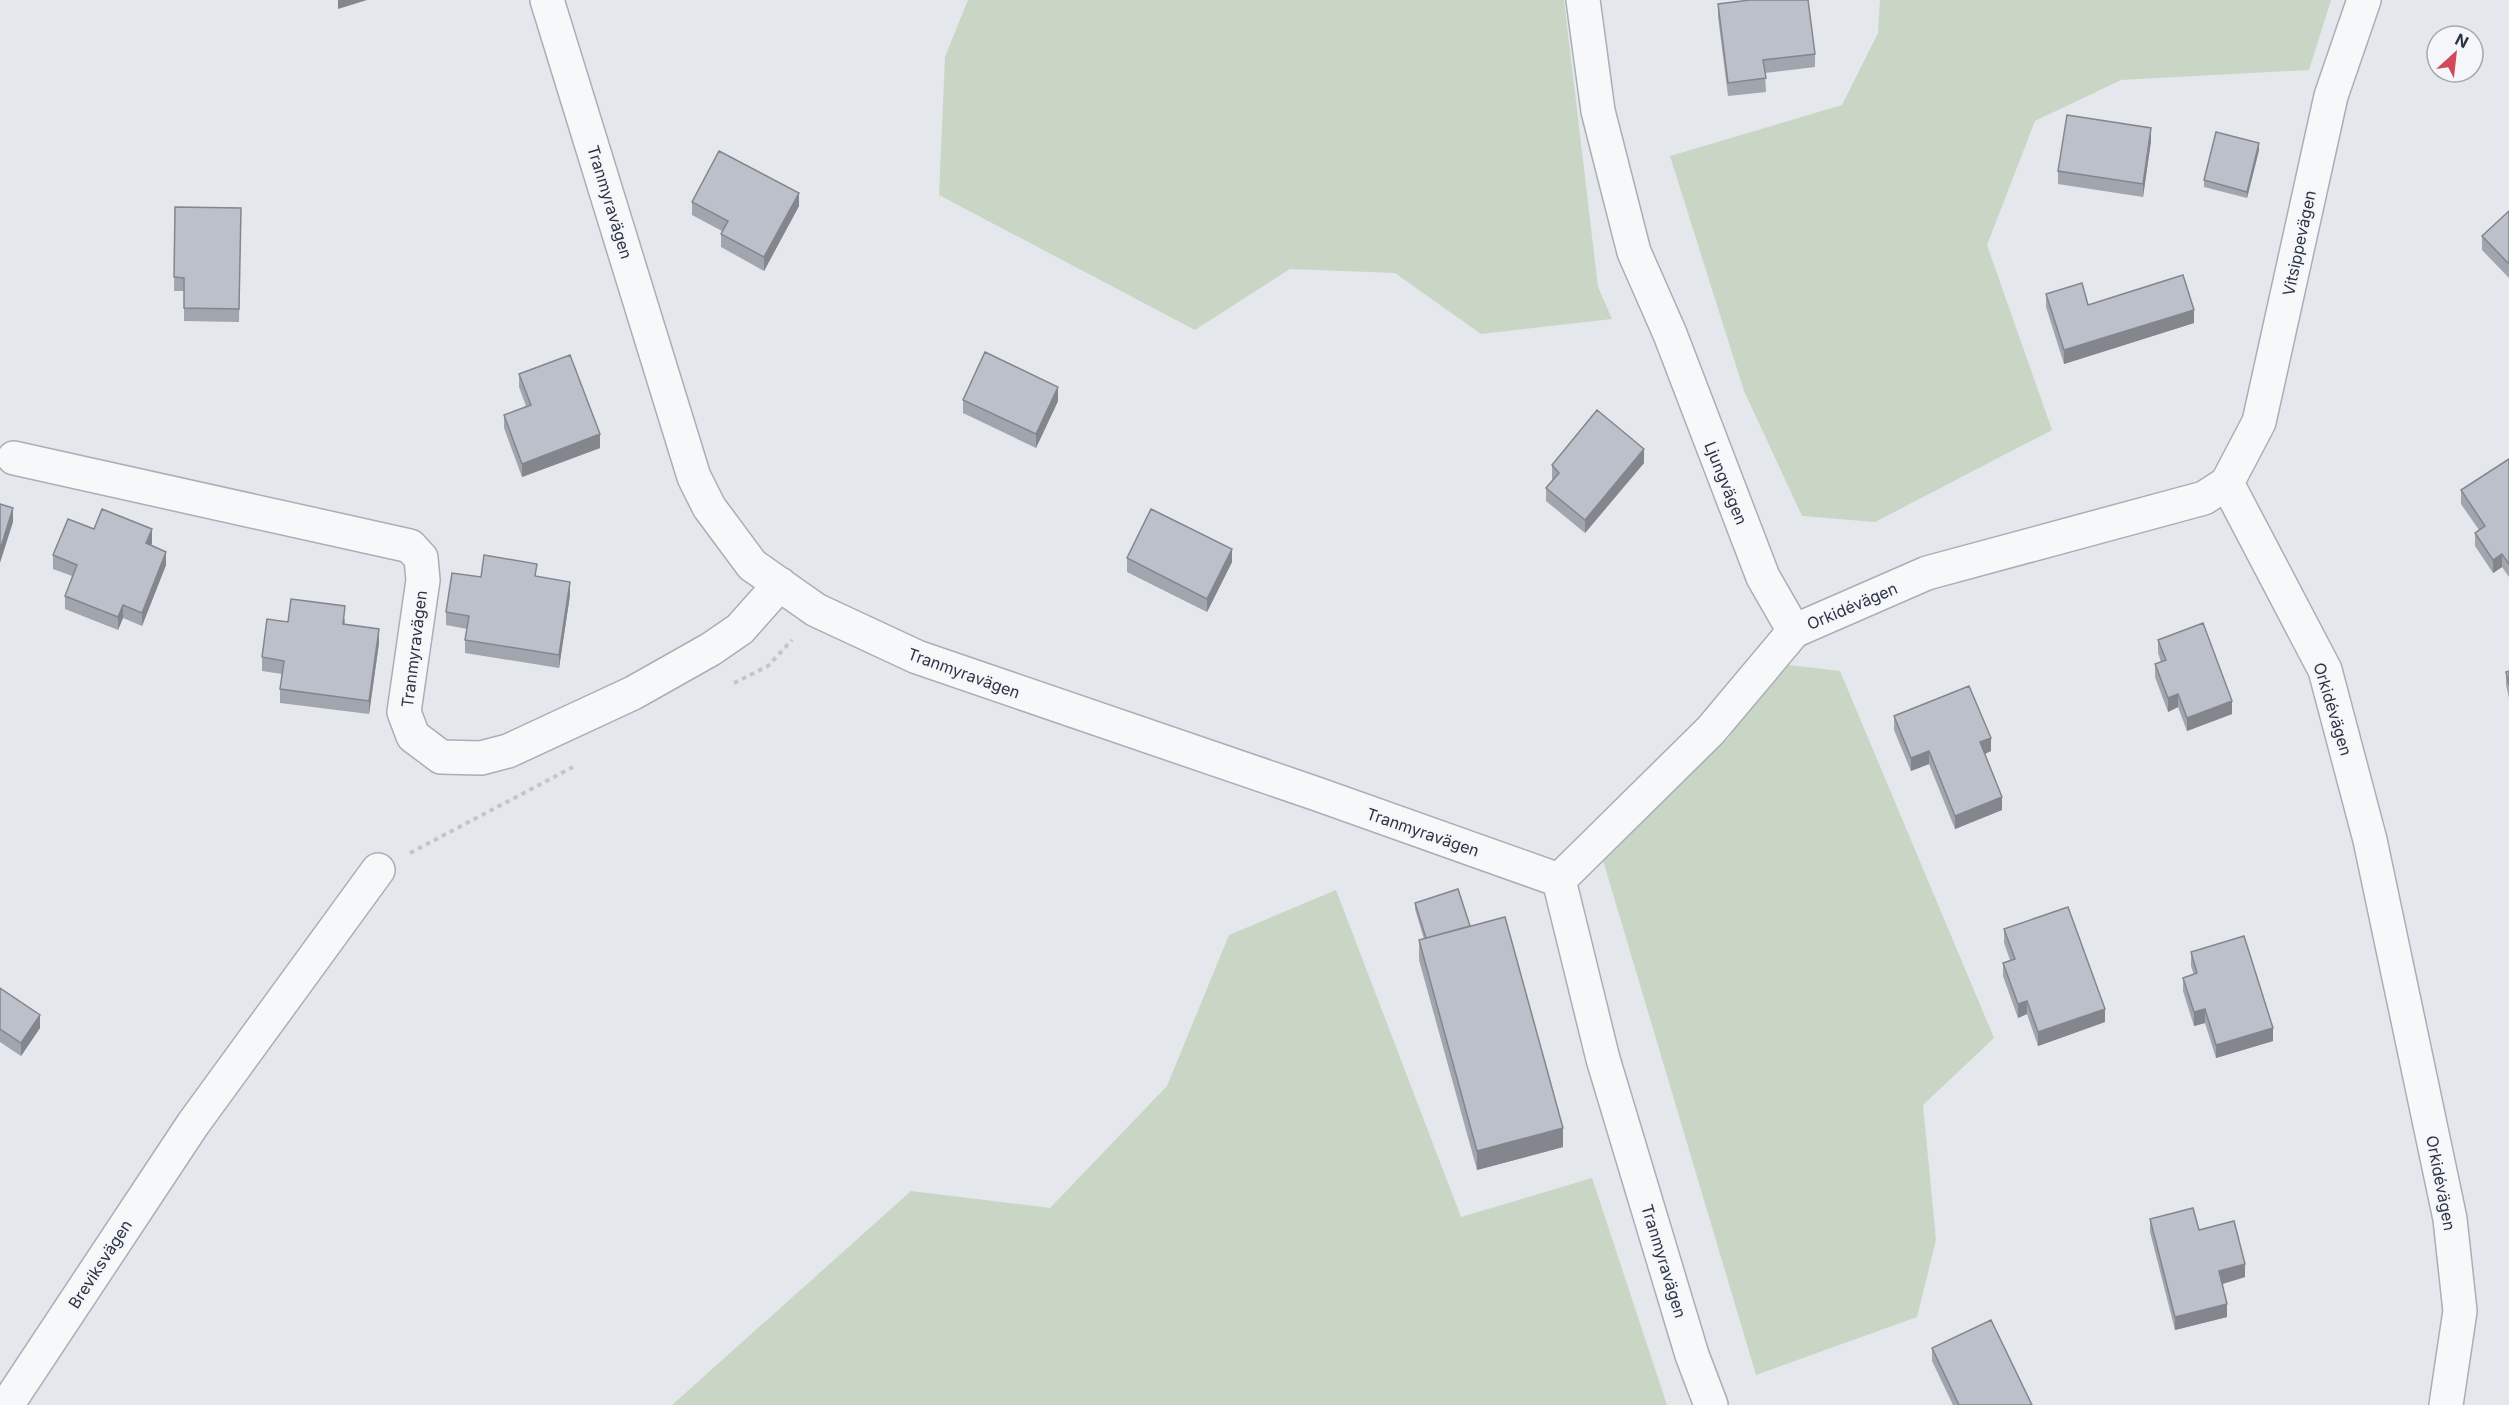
<svg xmlns="http://www.w3.org/2000/svg" width="2509" height="1405" font-family="Inter,sans-serif">
  <style>
    .green { fill: #c9d6c5 }
    .lines { fill: none; stroke-linecap: round; stroke-linejoin: round }
    .minor-casing { stroke: #a9aeb7; stroke-width: 36 }
    .path { stroke: #c2c5cb; stroke-width: 4; stroke-dasharray: 4.5 4.5; stroke-linecap: butt }
    .minor { stroke: #f7f8fa; stroke-width: 33 }
    .wall { fill: #a1a5ae }
    .shaded-wall { fill: #83868d }
    .building { fill: #bbc0ca; stroke: #83868d; stroke-width: 1.5 }
    .labels { text-anchor: middle; dominant-baseline: central; stroke-width: 4.5; stroke-linejoin: round; paint-order: stroke }
    .street-label { font-size: 16px; fill: #2b3445; stroke: #f4f6f9 }
  </style>
  <rect width="100%" height="100%" fill="#e4e7ec"/>
  <path class="green" d="M968,0H1564L1598,287L1612,319L1481,334L1395,273L1290,269L1195,330L939,195L945,57Z
    M1880,0H2331L2309,70L2121,80L2035,121L1987,245L2052,430L1875,522L1802,516L1744,391L1670,156L1842,105L1878,33Z
    M1771,663L1840,671L1994,1038L1923,1105L1936,1240L1917,1317L1756,1375L1599,847L1729,738Z
    M1336,890L1461,1217L1592,1178L1667,1405H672L911,1191L1050,1208L1167,1086L1229,935Z"/>
  <g class="lines">
    <g class="minor-casing">
      <path id="minor" d="M547,0L694,477L709,507L752,565L816,610L917,657L1317,794L1559,880L1603,1059L1692,1355L1711,1405
        M14,458L410,546L421,558L423,580L404,712L413,736L441,757L481,758L508,751L633,693L711,649L740,629L780,584
        M2227,483L2325,670L2370,840L2450,1219L2460,1311L2446,1405
        M1794,631L1927,573L2204,498L2227,483L2259,422L2331,96L2364,0
        M1559,880L1711,730L1794,631L1763,577L1670,334L1634,252L1598,111L1583,0
        M7,1405L193,1124L378,870"/>
    </g>
    <path class="path" d="M734,683L768,666L792,640
      M410,853L573,767"/>
    <use href="#minor" class="minor"/>
  </g>
  <path class="wall" d="M1718,4L1815,54V67L1765,73L1766,92L1728,96L1718,17Z
    M2151,141L2143,197L2058,184V171Z
    M2259,150L2247,198L2204,187V180Z
    M692,202L799,206L764,271L721,247V234L722,231L692,215Z
    M175,207L241,208L239,322L184,321V291H174Z
    M2509,211V278L2482,250V236Z
    M2046,294L2088,305L2194,323L2064,364L2046,307Z
    M519,374L600,448L522,477L504,428V415L526,406L519,387Z
    M963,400L1058,401L1036,448L963,413Z
    M2509,459V577L2502,567L2493,573L2475,546V533L2479,530L2461,504V490Z
    M1644,463L1585,533L1546,501V488L1553,480L1552,479V465Z
    M94,529L152,543L151,545L166,565L142,626L123,618L118,630L65,609V596L72,576L53,569V555Z
    M1127,558L1232,562L1207,612L1127,572Z
    M481,577H537L570,595L559,668L465,653V640L467,629L446,625V612Z
    M345,619V624L379,643L369,714L280,703V689L282,674L262,671V657L288,622Z
    M2158,640L2232,714L2187,731L2178,707L2168,712L2155,677V664L2161,662L2158,653Z
    M2509,671V698L2506,685V672Z
    M1894,716L1991,751L1985,754L2002,810L1955,829L1929,764L1911,771L1894,730Z
    M1415,903L1470,926L1563,1147L1477,1170L1419,960V940L1424,939L1415,909Z
    M2004,929L2105,1022L2038,1046L2027,1014L2018,1018L2003,976V963L2010,960L2004,943Z
    M2191,952L2273,1041L2216,1058L2205,1023L2194,1026L2183,991V978L2194,975L2191,966Z
    M0,988L40,1028L21,1056L0,1042Z
    M2150,1219L2199,1230L2245,1277L2222,1284L2227,1317L2175,1330L2150,1232Z
    M1932,1348L2032,1405H1953L1932,1361Z"/>
  <path class="shaded-wall" d="M338,0H367L338,9Z
    M2151,128V141L2143,197V184Z
    M2259,143V150L2247,198V192Z
    M799,193V206L764,271V257Z
    M2194,310V323L2064,364V350Z
    M1058,387V401L1036,448V434Z
    M600,434V448L522,477V464Z
    M1644,449V463L1585,533V520Z
    M13,508V522L0,563V550Z
    M152,529V543L146,557V543Z
    M1232,549V562L1207,612V599Z
    M166,552V565L142,626V613Z
    M2502,554V567L2493,573V560Z
    M570,582V595L559,668V655Z
    M123,605V618L118,630V617Z
    M379,629V643L369,714V701Z
    M2178,694V707L2168,712V698Z
    M2232,701V714L2187,731V718Z
    M1991,738V751L1980,756V742Z
    M1929,751V764L1911,771V758Z
    M2002,797V810L1955,829V816Z
    M2027,1001V1014L2018,1018V1004Z
    M2105,1009V1022L2038,1046V1032Z
    M2205,1009V1023L2194,1026V1012Z
    M40,1015V1028L21,1056V1043Z
    M2273,1028V1041L2216,1058V1045Z
    M1563,1128V1147L1477,1170V1151Z
    M2245,1264V1277L2219,1285V1271Z
    M2227,1304V1317L2175,1330V1317Z"/>
  <path class="building" d="M1750,0H1808L1815,54L1763,60L1766,78L1728,83L1718,4Z
    M2067,115L2151,128L2143,184L2058,171Z
    M2216,132L2259,143L2247,192L2204,180Z
    M719,151L799,193L764,257L721,234L728,221L692,202Z
    M175,207L241,208L239,309L184,308V278L174,277Z
    M2509,211V264L2482,236Z
    M2183,275L2194,310L2064,350L2046,294L2082,283L2088,305Z
    M985,352L1058,387L1036,434L963,400Z
    M570,355L600,434L522,464L504,415L531,405L519,374Z
    M1597,410L1644,449L1585,520L1546,488L1559,473L1552,465Z
    M2509,459V564L2502,554L2493,560L2475,533L2485,526L2461,490Z
    M0,504L13,508L0,550Z
    M102,509L152,529L146,543L166,552L142,613L123,605L118,617L65,596L77,565L53,555L68,519L94,529Z
    M1151,509L1232,549L1207,599L1127,558Z
    M484,555L537,564L535,576L570,582L559,655L465,640L469,616L446,612L452,573L481,577Z
    M291,599L345,606L343,624L379,629L369,701L280,689L284,661L262,657L267,619L288,622Z
    M2203,623L2232,701L2187,718L2178,694L2168,698L2155,664L2166,660L2158,640Z
    M2509,671V685L2506,672Z
    M1969,686L1991,738L1980,742L2002,797L1955,816L1929,751L1911,758L1894,716Z
    M1458,889L1470,926L1426,938L1415,903Z
    M2068,907L2105,1009L2038,1032L2027,1001L2018,1004L2003,963L2015,959L2004,929Z
    M1505,917L1563,1128L1477,1151L1419,940Z
    M2244,936L2273,1028L2216,1045L2205,1009L2194,1012L2183,978L2197,973L2191,952Z
    M0,988L40,1015L21,1043L0,1029Z
    M2193,1208L2199,1230L2234,1221L2245,1264L2219,1271L2227,1304L2175,1317L2150,1219Z
    M1991,1320L2032,1405H1959L1932,1348Z"/>
  <g class="labels">
    <g class="street-label">
      <text transform="translate(610 202) rotate(73)">Tranmyravägen</text>
      <text transform="translate(2299 243) rotate(-78)">Vitsippevägen</text>
      <text transform="translate(1726 483) rotate(68)">Ljungvägen</text>
      <text transform="translate(1852 606) rotate(-23)">Orkidévägen</text>
      <text transform="translate(414 649) rotate(-83)">Tranmyravägen</text>
      <text transform="translate(964 673) rotate(20)">Tranmyravägen</text>
      <text transform="translate(2333 709) rotate(73)">Orkidévägen</text>
      <text transform="translate(1423 832) rotate(19)">Tranmyravägen</text>
      <text transform="translate(2441 1183) rotate(79)">Orkidévägen</text>
      <text transform="translate(1664 1261) rotate(73)">Tranmyravägen</text>
      <text transform="translate(100 1264) rotate(-57)">Breviksvägen</text>
    </g>
  </g>
  <g transform="translate(2455 54) rotate(27)"><circle r="28" fill="#f4f6f9" stroke="#a4a8b1" stroke-width="1.5"/>
  <path d="M0-4.5L10 22L0 15L-10 22Z" fill="#d1495b"/>
  <text y="-9" font-size="16" font-weight="bold" text-anchor="middle" fill="#2b3445">N</text>
  </g>
</svg>
